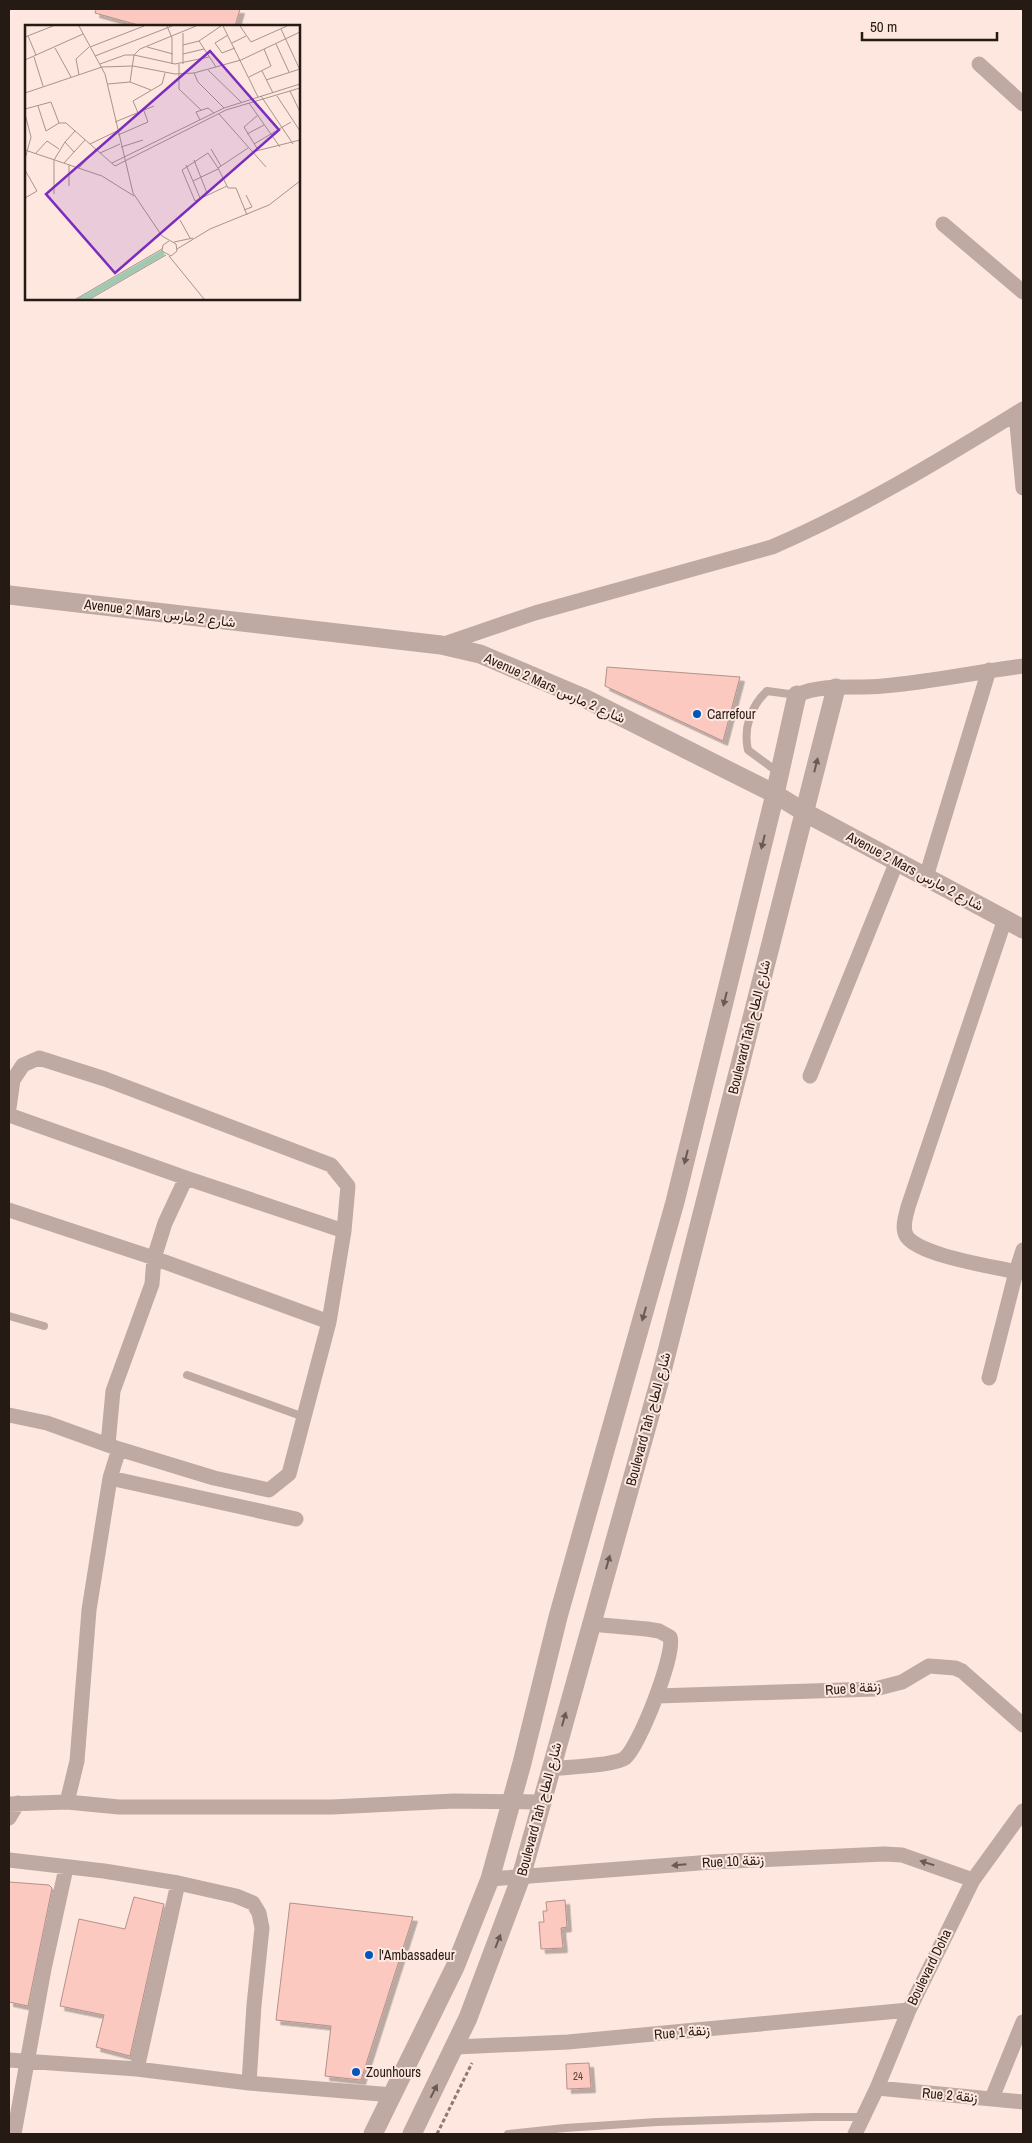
<svg xmlns="http://www.w3.org/2000/svg" width="1032" height="2143" font-family="'Archivo Narrow',Vazirmatn,sans-serif">
  <style>
    .building { fill: #fbc9bf; stroke: #b59189; filter: url(#shadow) }
    .lines { fill: none; stroke-linecap: round; stroke-linejoin: round }
    .path { stroke: #8c7b74; stroke-width: 3; stroke-dasharray: 4 2.5; stroke-linecap: butt }
    .service { stroke: #bea9a3; stroke-width: 8 }
    .minor { stroke: #bea9a3; stroke-width: 15 }
    .tertiary { stroke: #bea9a3; stroke-width: 19 }
    .oneway { fill: #6a5a54 }
    .poi-dot { fill: #0155bf; stroke: #fde7de; stroke-width: 2 }
    .labels { text-anchor: middle; dominant-baseline: central; stroke-width: 4; stroke-linejoin: round; paint-order: stroke }
    .number-label { font-size: 11px; fill: #5b463f }
    .street-label { font-size: 14px; fill: #261a14; stroke: #fde7de }
    .poi-label { font-size: 14px; fill: #261a14; stroke: #fde7de; text-anchor: start }
    .inset-road { fill: none; stroke: #a7958d; stroke-width: 1 }
    .view { fill: #7b2cbf; fill-opacity: 0.15; stroke: #7b2cbf; stroke-width: 2.5 }
    .inset-edge { fill: none; stroke: #261a14; stroke-width: 2.5 }
  </style>
  <defs>
    <filter id="shadow"><feDropShadow dx="4.5" dy="4.5" stdDeviation="0" flood-color="#0004"/></filter>
  </defs>
  <rect width="100%" height="100%" fill="#fde7de"/>
  <path class="building" d="M96,9H240L235,26H142L95,13Z
    M607,667L740,677L723,741L605,686Z
    M9,1882L49,1885L52,1888L28,2006L9,2002Z
    M134,1897L164,1904L130,2056L96,2047L104,2015L60,2006L79,1919L125,1929Z
    M565,1900L567,1927L561,1928L563,1948L541,1949L539,1922H544L543,1911H547L546,1902Z
    M290,1903L413,1917L361,2080L325,2076L331,2026L276,2020Z
    M589,2063L591,2088L567,2089L566,2064Z"/>
  <g class="lines">
    <path class="path" d="M437,2134L472,2063"/>
    <path class="service" d="M779,773L748,750C743,728 751,706 767,691L797,695
      M9,1316L44,1326
      M187,1375L304,1417
      M508,2134L565,2128L657,2122L815,2117H863"/>
    <path class="minor" d="M979,64L1023,104
      M943,224L1023,292
      M1016,414L1023,488
      M441,645L535,613L772,547C860,509 942,459 1023,409
      M797,695C824,683 855,689 883,686C930,682 977,672 1023,666
      M926,877L989,670
      M1005,919L908,1207C906,1216 901,1228 907,1237C922,1256 991,1266 1016,1272
      M810,1076L897,861
      M9,1108L13,1080L23,1065L39,1058L105,1079L331,1165L348,1186L344,1231L329,1322L289,1474L269,1490L214,1478L119,1449
      M9,1115L186,1178
      M9,1210L154,1258L329,1322
      M989,1378L1016,1272L1023,1250
      M9,1415L47,1423L119,1449L110,1478L89,1610L77,1761L67,1802
      M108,1444L113,1391L152,1284L154,1258L165,1223L186,1178L344,1231
      M110,1478L296,1519
      M657,1696L875,1689L902,1682L929,1666L955,1668L962,1671L1023,1725
      M550,1769C566,1767 614,1766 625,1758C639,1747 676,1653 670,1637L659,1631L647,1629L590,1624
      M9,1804L67,1802L119,1807H332L454,1801L541,1802
      M9,1818L18,1803
      M9,1860L104,1871L178,1883L236,1896L253,1903L259,1913L262,1928L254,2005L249,2083
      M490,1879L712,1862L884,1854L902,1855L973,1880
      M456,2047L568,2042L909,2010
      M9,2060L137,2069L249,2083L393,2095
      M137,2069L178,1883
      M877,2088L1023,2102
      M992,2098L1023,2022
      M14,2134L44,1969L66,1868
      M855,2134L877,2088L909,2010L973,1880L1023,1811"/>
    <path class="tertiary" d="M9,595L441,645L480,654L584,698L775,794L804,812L1023,929
      M373,2134L455,1967L490,1879L522,1763L558,1617L675,1202L775,794L797,695
      M412,2134L468,2018L521,1877L659,1383L836,688"/>
  </g>
  <defs><path id="oneway-solid" d="M-6-.8H1V-3.2L6.5 0L1 3.2V.8H-6Z" transform="scale(1.25)"/></defs>
  <g class="oneway">
    <use href="#oneway-solid" transform="translate(816 765) rotate(-76)"/>
    <use href="#oneway-solid" transform="translate(763 842) rotate(104)"/>
    <use href="#oneway-solid" transform="translate(725 999) rotate(104)"/>
    <use href="#oneway-solid" transform="translate(686 1157) rotate(104)"/>
    <use href="#oneway-solid" transform="translate(644 1314) rotate(106)"/>
    <use href="#oneway-solid" transform="translate(608 1562) rotate(-74)"/>
    <use href="#oneway-solid" transform="translate(564 1719) rotate(-74)"/>
    <use href="#oneway-solid" transform="translate(927 1863) rotate(-163)"/>
    <use href="#oneway-solid" transform="translate(679 1865) rotate(175)"/>
    <use href="#oneway-solid" transform="translate(498 1941) rotate(-69)"/>
    <use href="#oneway-solid" transform="translate(434 2091) rotate(-63)"/>
  </g>
  <g class="poi-dot">
    <circle cx="697" cy="714" r="5"/>
    <circle cx="369" cy="1955" r="5"/>
    <circle cx="356" cy="2072" r="5"/>
  </g>
  <g class="labels">
    <g class="number-label">
      <text x="578" y="2076">24</text>
    </g>
    <g class="street-label">
      <text transform="translate(160 613) rotate(7)">Avenue 2 Mars شارع 2 مارس</text>
      <text transform="translate(555 688) rotate(24)">Avenue 2 Mars شارع 2 مارس</text>
      <text transform="translate(915 871) rotate(28)">Avenue 2 Mars شارع 2 مارس</text>
      <text transform="translate(749 1027) rotate(-76)">Boulevard Tah شارع الطاح</text>
      <text transform="translate(648 1419) rotate(-75)">Boulevard Tah شارع الطاح</text>
      <text transform="translate(853 1688) rotate(-4)">Rue 8 زنقة</text>
      <text transform="translate(539 1809) rotate(-75)">Boulevard Tah شارع الطاح</text>
      <text transform="translate(733 1861) rotate(-3)">Rue 10 زنقة</text>
      <text transform="translate(929 1967) rotate(-64)">Boulevard Doha</text>
      <text transform="translate(682 2032) rotate(-5)">Rue 1 زنقة</text>
      <text transform="translate(950 2095) rotate(5)">Rue 2 زنقة</text>
    </g>
    <g class="poi-label">
      <text x="707" y="714">Carrefour</text>
      <text x="379" y="1955">l'Ambassadeur</text>
      <text x="366" y="2072">Zounhours</text>
    </g>
  </g>
  <g transform="translate(25 25)">
    <rect width="275" height="275" fill="#fde7de"/>
    <path d="M137,225L140,230L64,274H52Z" fill="#a1c9b1"/>
    <path class="inset-road" d="M54,1L80,49L108,168L137,211L151,219L152,226L146,231L137,226L138,220L144,216M142,1L147,13V39M198,1L233,72M215,1L226,17L262,1M256,4L275,45M203,10L190,18L197,28L210,23M3,11L11,30M0,12L28,1M174,16L191,42M207,18L221,11M251,19L264,47M158,20L174,16L196,1M65,22L119,1M122,22L148,29M30,23L46,52M158,29L179,24M70,31L147,1M9,32L18,61M0,35L58,9M75,39L100,30H109L115,24L171,1M154,39V64L176,85M158,39V8M183,45L216,77M237,46L248,68M169,48L173,57L199,83M54,50L51,34L64,22M224,52L246,41L239,24M241,55L275,44M105,57L109,30L150,39L184,32M83,59L105,57L126,65M265,66L275,87M0,68L77,42L108,41L150,49L169,48L216,35L275,7M236,71L268,119M252,71L275,106M224,78L255,122M13,81L21,106L34,98H41L90,141L201,85L275,63M0,84L26,77L34,98M113,88L108,76L137,59L140,48M0,89L6,112L0,134M194,89L241,142M233,90L219,102L233,125M175,95L171,87L183,83L189,88M90,97L129,81M222,109L239,100M93,110L123,97L119,86M65,119L92,106M229,119L266,97M96,122L118,115M186,124L196,141M0,125L77,151L109,171M49,127L40,117L50,106M227,127L275,115M75,128L95,119M10,129L22,116L34,124M169,135L182,168M39,138L60,115M87,138L199,83L275,59M44,140V161M161,140L168,156L193,144M54,143L71,124M193,143L183,128L157,145L170,176L202,161M0,145L12,166L0,173M168,156L175,173M29,169V135L40,117M219,185L227,182L221,170M222,190L211,163H203L193,143L223,123M155,195L165,213M149,217L168,213M152,224L185,204L244,180L275,156M144,231L179,274M51,274L137,224M65,274L141,230"/>
    <path class="view" d="M185,26L254,105L90,248L21,169Z"/>
    <rect width="275" height="275" class="inset-edge"/>
  </g>
  <rect width="1032" height="2143" fill="none" stroke="#261a14" stroke-width="20"/>
  <path d="M862 32v8h135v-8" fill="none" stroke="#261a14" stroke-width="2.5"/>
  <text x="870" y="32" font-size="15" fill="#261a14" stroke="#fde7de" stroke-width="4" paint-order="stroke">50 m</text>
</svg>
